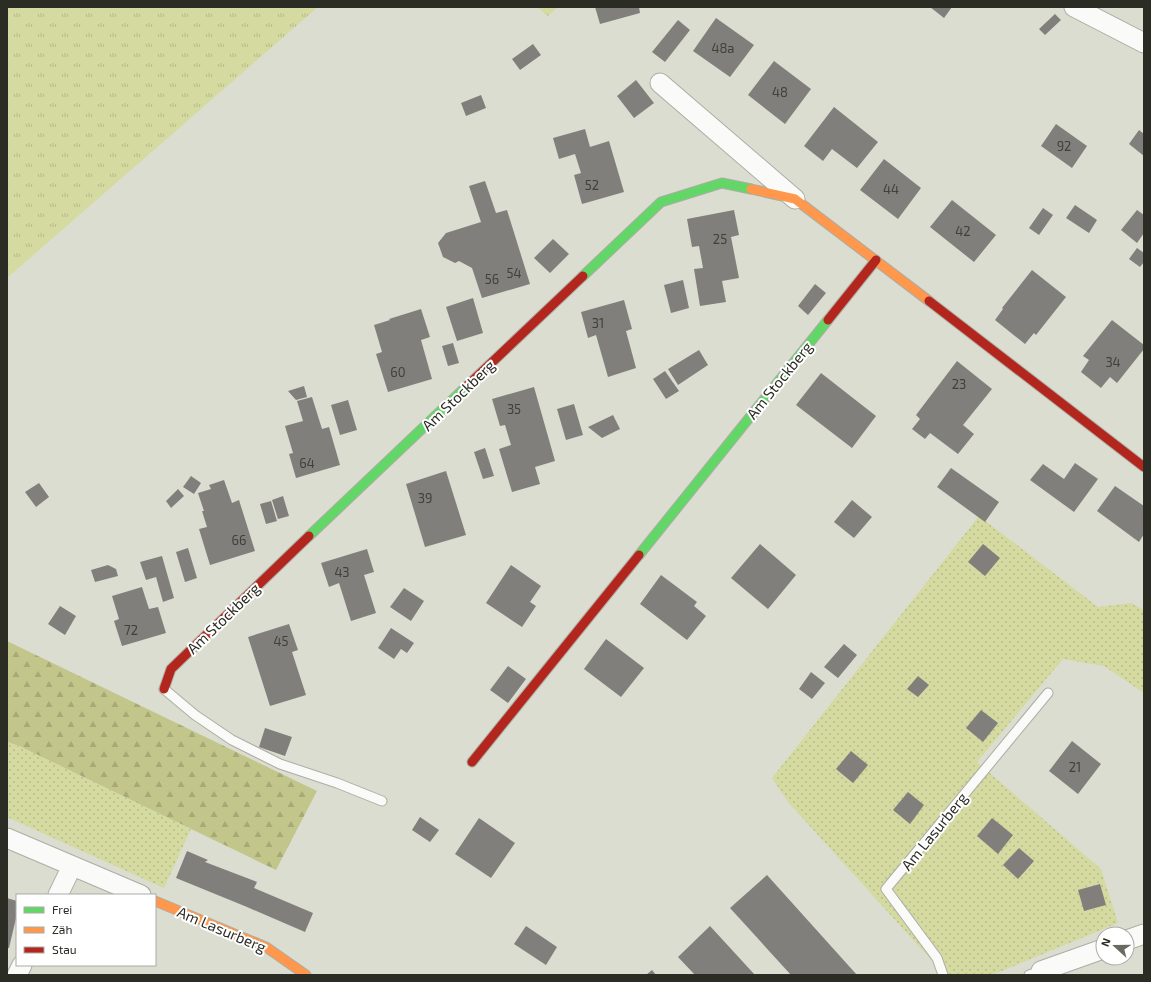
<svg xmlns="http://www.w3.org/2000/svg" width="1151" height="982" font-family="'Exo 2',sans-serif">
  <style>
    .grass { fill: url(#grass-tufts) }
    .forest { fill: url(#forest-firs) }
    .garden { fill: url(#garden-dots) }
    .building { fill: #817f7b }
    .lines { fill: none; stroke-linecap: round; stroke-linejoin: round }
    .lane-casing { stroke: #acada4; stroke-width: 11 }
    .street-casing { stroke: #acada4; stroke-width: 21 }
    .fast-casing { stroke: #acada4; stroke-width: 11 }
    .slow-casing { stroke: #acada4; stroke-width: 11 }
    .jam-casing { stroke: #acada4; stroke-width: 11 }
    .lane { stroke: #fafaf8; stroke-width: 9 }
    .street { stroke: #fafaf8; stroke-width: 19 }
    .fast { stroke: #63d668; stroke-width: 9 }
    .slow { stroke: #ff974d; stroke-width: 9 }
    .jam { stroke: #b3261e; stroke-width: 9 }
    .labels { text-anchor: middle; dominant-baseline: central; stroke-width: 4; stroke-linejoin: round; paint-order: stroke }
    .number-label { font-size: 13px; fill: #40413a }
    .street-label { font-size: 15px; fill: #2b2c24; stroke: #fff }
  </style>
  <defs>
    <pattern id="grass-tufts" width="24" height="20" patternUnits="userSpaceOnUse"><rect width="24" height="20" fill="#d5daa1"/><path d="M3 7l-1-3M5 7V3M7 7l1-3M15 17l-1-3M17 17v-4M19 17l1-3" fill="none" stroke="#b7bb8a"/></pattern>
    <pattern id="forest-firs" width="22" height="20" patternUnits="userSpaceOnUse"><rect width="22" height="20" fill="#c2c68a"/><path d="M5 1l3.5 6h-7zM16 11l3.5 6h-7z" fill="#a7aa77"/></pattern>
    <pattern id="garden-dots" width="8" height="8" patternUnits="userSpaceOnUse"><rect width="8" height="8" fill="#d5daa1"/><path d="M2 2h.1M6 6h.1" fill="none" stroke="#b7bb8a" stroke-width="1.8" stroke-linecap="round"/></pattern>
  </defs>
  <rect width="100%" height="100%" fill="#dbddd0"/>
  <path class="grass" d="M7,7H318L7,278Z
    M537,7H558L548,16Z"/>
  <path class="forest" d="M7,641L317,791L276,870L19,746L7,742Z"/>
  <path class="garden" d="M979,516L1098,607L1131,603L1144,610V693L1104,666L1063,659L977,762L1101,869L1118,923L992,975H945L788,802L772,778Z
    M7,742L19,746L191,829L164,888L7,817Z"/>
  <path class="building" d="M595,7H639L640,13L600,24Z
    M930,7H952L944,18Z
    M1055,14L1061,20L1045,35L1039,29Z
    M716,18L754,45L730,77L693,51Z
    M678,20L690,30L665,62L652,52Z
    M533,44L541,55L520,70L512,59Z
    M774,61L811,89L785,124L748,95Z
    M636,80L654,103L634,118L617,96Z
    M481,95L486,108L466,116L461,103Z
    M834,107L878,142L857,168L832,149L823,161L804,146Z
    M1056,124L1087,146L1072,168L1041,146Z
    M585,129L590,147L609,141L624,192L582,204L574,175L581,173L575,154L559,159L553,138Z
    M1139,130L1144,134V156L1129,144Z
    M884,159L921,188L898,219L860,190Z
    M485,181L496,213L507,210L530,284L482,298L472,268L459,261L455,263L443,257L438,243L446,233L481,222L469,186Z
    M952,200L996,235L974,262L930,227Z
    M1075,205L1097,220L1089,233L1066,218Z
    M1043,208L1053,215L1039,235L1029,228Z
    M734,210L739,235L731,237L739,278L722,281L726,302L700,306L694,269L703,268L699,246L692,247L687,219Z
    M1137,210L1144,215V233L1137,243L1121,230Z
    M553,239L569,254L550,273L534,258Z
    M1137,248L1144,253V262L1140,267L1129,259Z
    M1032,270L1066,297L1036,335L1034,333L1025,344L995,320L1003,309L1002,308Z
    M683,280L689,308L671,313L664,285Z
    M815,284L826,293L808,315L798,306Z
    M473,298L483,333L457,341L446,307Z
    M624,300L632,329L626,331L636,368L608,377L596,335L588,338L581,312Z
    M421,309L430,337L421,340L432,379L388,392L376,354L382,352L374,325L390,320L389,319Z
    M1112,320L1144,345V349L1117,383L1110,377L1101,388L1081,372L1089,360L1083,356Z
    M453,343L459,363L448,366L442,346Z
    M699,350L708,365L678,385L668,369Z
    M957,361L992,389L963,425L974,434L958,454L930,433L925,439L912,429L920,419L916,415Z
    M665,371L679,391L666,399L653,379Z
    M821,373L876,416L852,448L796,405Z
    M304,386L307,397L296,400L288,391Z
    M534,387L555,461L535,467L540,484L512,492L499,449L511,445L505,425L500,426L492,399Z
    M312,397L322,429L329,427L340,465L296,478L289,454L293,453L285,426L303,421L297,401Z
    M348,400L357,430L340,435L331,405Z
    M574,404L583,435L566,440L557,409Z
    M613,415L620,429L602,438L588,427Z
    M485,448L494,476L483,479L474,452Z
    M1075,463L1098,479L1074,512L1030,480L1043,464L1064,479Z
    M951,468L999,502L985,522L937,487Z
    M446,471L466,535L425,547L406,484Z
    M191,476L201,483L194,494L183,487Z
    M224,480L232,503L239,500L255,551L210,565L199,529L207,527L202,511H204L198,493L211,489L209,485Z
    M39,483L49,497L36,507L25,492Z
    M1115,486L1144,506V534L1139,542L1097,511Z
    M178,489L184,496L171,508L166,501Z
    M283,496L289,516L278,519L272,500Z
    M852,500L872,517L854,538L834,522Z
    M271,501L277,521L266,524L260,504Z
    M760,544L796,575L768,609L731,578Z
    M983,544L1000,558L985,576L968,562Z
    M188,548L197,578L185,582L176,552Z
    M367,549L374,572L364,575L376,613L351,621L339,583L329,587L321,563Z
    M162,556L174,598L163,602L156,577L146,580L140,562Z
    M108,565L116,569L118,576L95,582L91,570Z
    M511,565L541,586L530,602L536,606L522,627L486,603Z
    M661,575L697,602L694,606L706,616L687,640L640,604Z
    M142,587L149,609L158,607L166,633L122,646L114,621L119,619L112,596Z
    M404,588L424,601L411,621L390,607Z
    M60,606L76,616L65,635L48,624Z
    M289,624L298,650L292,652L306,695L270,706L248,637Z
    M391,628L414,643L407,653L401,649L394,659L378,648Z
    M606,639L644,668L621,697L584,669Z
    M844,644L857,655L838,678L824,667Z
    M508,666L526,679L508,703L490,690Z
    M811,672L825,683L812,699L799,689Z
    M918,676L929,685L918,697L907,689Z
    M981,710L998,723L983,742L966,728Z
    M265,728L292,737L285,756L259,747Z
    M1072,741L1101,764L1078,794L1049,771Z
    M851,751L868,765L853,783L836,769Z
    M908,792L924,805L910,824L893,810Z
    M420,817L439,830L430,842L412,830Z
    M479,818L515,843L491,878L455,854Z
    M992,818L1013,835L998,854L977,836Z
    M1019,848L1034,861L1018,879L1003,865Z
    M187,851L208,860L205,862L257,882L254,888L313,913L305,932L247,907L176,878Z
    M767,875L857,975H791L730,908Z
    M1100,884L1106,905L1084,911L1078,890Z
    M7,898L17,901V914L9,948H7Z
    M526,926L557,947L546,965L514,944Z
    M710,926L755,975H695L678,957Z
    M652,970L656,975H646Z"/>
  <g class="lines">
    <g class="lane-casing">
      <path id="lane" d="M164,689L195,715L232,740L280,764L337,783L382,801
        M943,975L937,958L886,889L1048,693
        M1029,975L1041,971"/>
    </g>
    <g class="street-casing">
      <path id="street" d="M1074,7L1144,43
        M660,83L795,199
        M7,838L141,895
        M58,895L72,866
        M1127,940L1144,934
        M1041,971L1103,949
        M17,975L22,965"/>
    </g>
    <g class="fast-casing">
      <path id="fast" d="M583,276L661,202L722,183L751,189
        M309,536L467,386
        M639,555L828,320"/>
    </g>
    <g class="slow-casing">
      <path id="slow" d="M751,189L795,199L929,301
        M155,901L266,947L306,975"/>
    </g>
    <g class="jam-casing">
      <path id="jam" d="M929,301L1144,467
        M828,320L876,260
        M467,386L583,276
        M164,689L171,669L309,536
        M472,762L639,555"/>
    </g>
    <use href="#lane" class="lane"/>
    <use href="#street" class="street"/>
    <use href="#fast" class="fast"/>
    <use href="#slow" class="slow"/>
    <use href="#jam" class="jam"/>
  </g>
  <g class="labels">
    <g class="number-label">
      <text x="723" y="48">48a</text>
      <text x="780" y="92">48</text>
      <text x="1064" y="146">92</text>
      <text x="592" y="185">52</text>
      <text x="891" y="189">44</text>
      <text x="963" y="231">42</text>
      <text x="720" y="239">25</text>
      <text x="514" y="273">54</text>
      <text x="492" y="279">56</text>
      <text x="598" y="323">31</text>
      <text x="1113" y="362">34</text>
      <text x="398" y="372">60</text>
      <text x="959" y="384">23</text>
      <text x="514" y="409">35</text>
      <text x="307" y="463">64</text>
      <text x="425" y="498">39</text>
      <text x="239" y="540">66</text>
      <text x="342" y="572">43</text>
      <text x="131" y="630">72</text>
      <text x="281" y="641">45</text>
      <text x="1075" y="767">21</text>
    </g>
    <g class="street-label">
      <text transform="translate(779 380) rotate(-51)">Am Stockberg</text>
      <text transform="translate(458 395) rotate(-44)">Am Stockberg</text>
      <text transform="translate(223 618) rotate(-44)">Am Stockberg</text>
      <text transform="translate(934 831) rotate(-51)">Am Lasurberg</text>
      <text transform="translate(222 929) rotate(23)">Am Lasurberg</text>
    </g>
  </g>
  <rect width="1151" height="982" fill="none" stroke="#2b2c24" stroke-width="16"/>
  <rect x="16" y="894" width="140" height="72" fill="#ffffff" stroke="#aaaba7"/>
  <rect x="24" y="907" width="20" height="6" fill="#63d668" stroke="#aaaba7"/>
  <text x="52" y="914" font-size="12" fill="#2b2c24">Frei</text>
  <rect x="24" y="927" width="20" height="6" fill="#ff974d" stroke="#aaaba7"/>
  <text x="52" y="934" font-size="12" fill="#2b2c24">Zäh</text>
  <rect x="24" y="947" width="20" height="6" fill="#b3261e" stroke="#aaaba7"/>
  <text x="52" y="954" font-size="12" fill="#2b2c24">Stau</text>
  <g transform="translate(1115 946) rotate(291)"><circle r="19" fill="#ffffff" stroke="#aaaba7"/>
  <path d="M0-3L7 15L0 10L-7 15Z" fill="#696a60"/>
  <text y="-6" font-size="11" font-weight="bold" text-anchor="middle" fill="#2b2c24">N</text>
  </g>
</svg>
